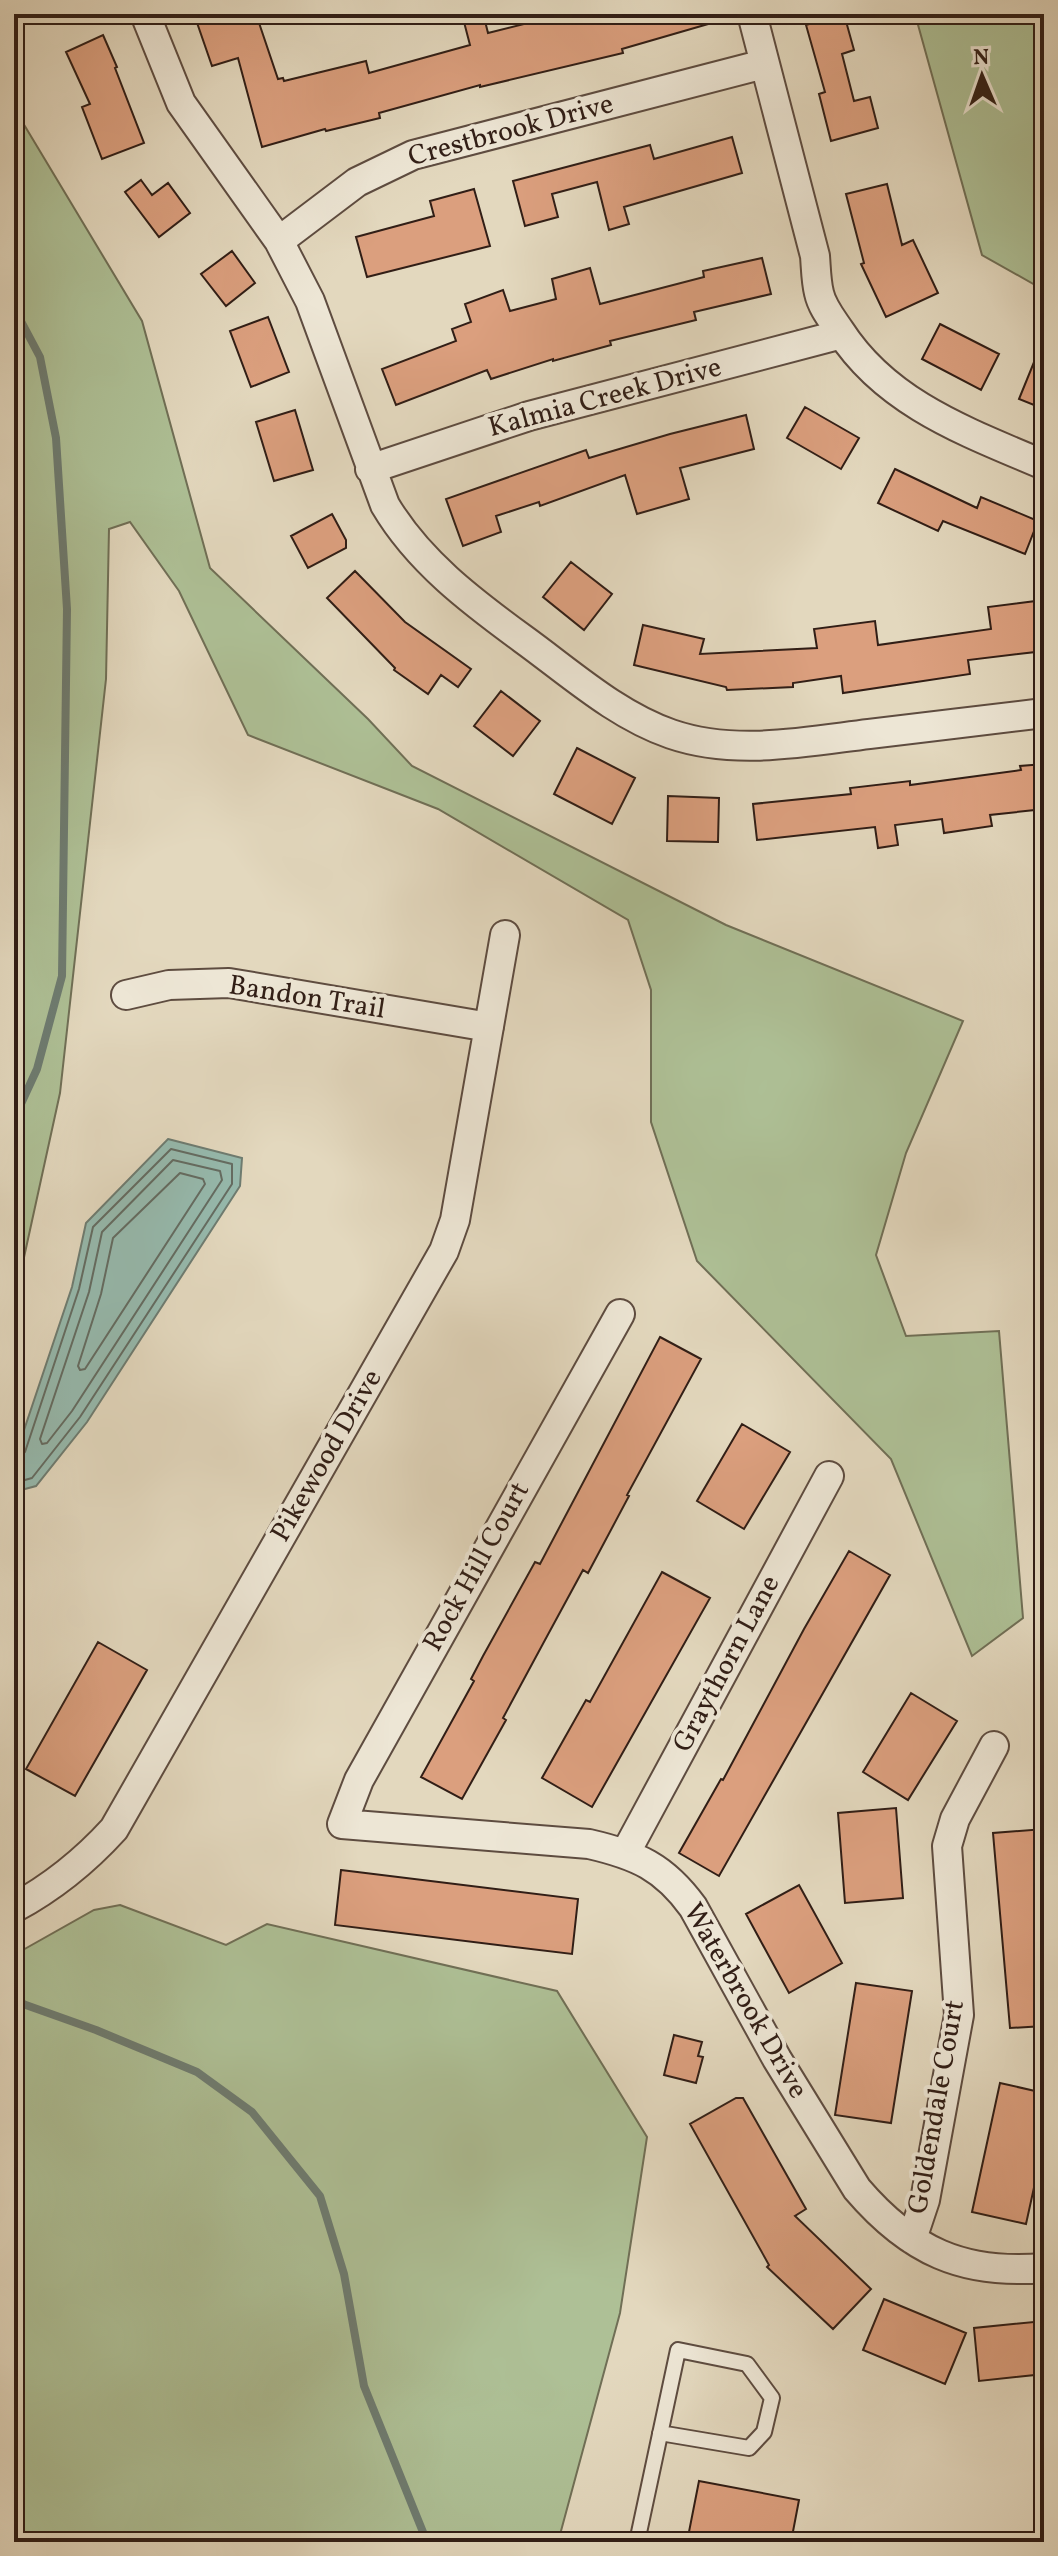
<svg xmlns="http://www.w3.org/2000/svg" width="1058" height="2556" font-family="Vollkorn,serif">
  <style>
    .green { fill: #aec096; stroke: #706f56; stroke-width: 2 }
    .water { fill: #96baae; stroke: #6e7c71; stroke-width: 2 }
    .lines { fill: none; stroke-linecap: round; stroke-linejoin: round }
    .shore { stroke: #646c62; stroke-width: 2 }
    .stream { stroke: #6e7c71; stroke-width: 8 }
    .building { fill: #db9f7e; stroke: #311e16; stroke-width: 2 }
    .lane-casing { stroke: #5e4c40; stroke-width: 18 }
    .street-casing { stroke: #5e4c40; stroke-width: 32 }
    .lane { stroke: #ede6d5; stroke-width: 14 }
    .street { stroke: #ede6d5; stroke-width: 28 }
    .labels { text-anchor: middle; dominant-baseline: central; stroke-width: 8; stroke-linejoin: round; paint-order: stroke }
    .street-label { font-size: 28px; fill: #311e16; stroke: #ede6d5 }
  </style>
  <rect width="100%" height="100%" fill="#e3d8be"/>
  <filter id="stains"><feTurbulence type="fractalNoise" baseFrequency=".0025" numOctaves="4"/><feColorMatrix values="0 0 0 0 .2 0 0 0 0 .09 0 0 0 0 .02 0 0 0 .5 -.17"/></filter>
  <radialGradient id="worn" r=".72"><stop offset=".6" stop-color="#630" stop-opacity="0"/><stop offset="1" stop-color="#630" stop-opacity=".3"/></radialGradient>
  <path class="green" d="M915,14H1044V290L982,255Z
    M14,108L142,321L210,568L368,719L412,766L726,925L963,1021L906,1153L876,1255L906,1336L999,1331L1023,1618L972,1656L891,1459L697,1261L651,1122V990L628,920L438,809L248,735L179,591L130,522L109,529L106,679L60,1093L14,1303Z
    M120,1905L226,1945L267,1924L557,1991L647,2137L620,2313L558,2542H14V1955L94,1910Z"/>
  <path class="water" d="M168,1139L242,1158L240,1186L87,1422L36,1486L14,1492L17,1451L72,1287L86,1223Z"/>
  <g class="lines">
    <path class="shore" d="M173,1160L220,1171L222,1180L72,1411L47,1443L42,1444L40,1439L89,1292L102,1232Z
      M180,1173L203,1179L205,1184L85,1369L80,1370L78,1366L101,1294L113,1238Z
      M14,1457L25,1452L79,1289L93,1227L171,1149L232,1164V1184L80,1417L32,1478L14,1483"/>
    <path class="stream" d="M14,308L40,357L56,438L67,609L62,976L37,1069L14,1119
      M14,1992L23,2004L96,2030L197,2072L252,2112L320,2196L344,2274L364,2386L427,2542"/>
  </g>
  <path class="building" d="M194,14H256L278,79L283,78L284,81L366,61L369,73L470,45L464,22L484,17L488,33L564,14H721L722,20L622,49L623,53L480,87V85L379,113L380,118L326,131L325,129L262,147L238,58L212,66Z
    M824,14H844L854,50L842,54L854,101L870,97L878,128L831,141L819,94L825,92L806,25L825,19Z
    M103,35L117,67L115,68L144,143L102,159L82,107L90,104L66,52Z
    M732,137L742,173L624,207L629,224L609,230L597,182L552,194L558,217L525,226L513,181L650,145L654,159Z
    M141,180L152,195L168,183L190,213L159,237L125,192Z
    M887,184L902,245L913,240L938,293L886,317L861,264L864,263L846,194Z
    M474,189L490,246L367,277L356,237L434,216L430,201Z
    M232,251L255,283L226,306L201,274Z
    M762,258L771,294L694,312L696,320L610,341L611,345L553,361V359L491,379L487,370L396,405L382,369L456,341L452,329L471,322L465,304L503,290L510,311L556,299L552,279L590,268L600,304L704,277L703,271Z
    M268,317L289,372L251,387L230,331Z
    M940,324L999,354L981,390L922,359Z
    M1043,340H1044V409L1019,399Z
    M805,407L859,438L841,469L787,438Z
    M295,410L313,470L274,481L256,422Z
    M746,415L754,449L680,468L689,499L637,514L625,475L540,506L539,502L496,516L501,532L463,546L446,499L586,450L589,458L670,434Z
    M895,469L977,508L981,497L1038,521L1025,554L943,521L938,531L878,503Z
    M332,514L346,540V548L308,568L291,536Z
    M571,562L612,594L584,630L543,597Z
    M355,571L405,622L471,669L458,687L441,675L428,694L394,670L395,668L327,598Z
    M1044,600V651L968,660L970,674L843,693L841,676L793,683V687L727,690L726,687L634,665L643,625L704,639L700,654L817,648L814,629L875,621L878,645L991,629L988,607Z
    M501,691L540,721L513,756L474,726Z
    M577,748L635,778L612,824L554,794Z
    M1044,764V809L990,815L992,826L944,833L942,819L895,825L898,845L878,848L875,827L757,840L753,804L851,794L850,788L910,781V785L1021,770L1020,766Z
    M668,796L719,798L718,842L667,841Z
    M660,1337L701,1359L627,1495L629,1496L588,1573L583,1570L545,1640L503,1718L506,1720L462,1799L421,1777L474,1681L471,1679L483,1656L535,1562L540,1564Z
    M742,1424L790,1452L744,1529L697,1501Z
    M849,1551L890,1575L719,1876L679,1853L721,1779L723,1780L804,1629Z
    M662,1572L710,1598L592,1807L542,1778L586,1700L590,1702Z
    M98,1642L147,1670L75,1796L26,1769Z
    M911,1693L957,1721L908,1800L863,1772Z
    M896,1808L903,1898L845,1903L838,1813Z
    M1044,1829V2026L1010,2028L993,1833Z
    M341,1870L578,1899L572,1954L335,1925Z
    M799,1885L842,1963L789,1993L746,1914Z
    M856,1983L912,1991L891,2123L835,2115Z
    M674,2035L702,2042L698,2056L703,2057L696,2083L664,2075Z
    M1000,2083L1044,2093V2142L1026,2224L972,2212Z
    M736,2098H743L806,2209L795,2216L871,2289L833,2329L767,2267L769,2265L690,2124Z
    M884,2299L966,2333L945,2384L863,2350Z
    M1044,2321V2374L979,2381L974,2328Z
    M699,2481L799,2500L791,2542H687Z"/>
  <g class="lines">
    <g class="lane-casing">
      <path id="lane" d="M637,2542L678,2350L747,2364L772,2398L764,2432L749,2448L660,2433"/>
    </g>
    <g class="street-casing">
      <path id="street" d="M145,14L181,103L279,241L310,301L385,505C418,561 471,601 523,639C570,673 616,715 671,734C735,756 804,742 869,734C927,727 986,720 1044,713
        M752,14L815,256C816,268 816,281 819,293C822,307 832,319 840,331C887,404 967,432 1044,465
        M279,241L357,182L413,155L764,64
        M370,469L529,416L842,334
        M126,995L169,985L229,983L489,1027
        M620,1314L359,1780L342,1824L589,1844C637,1855 664,1867 693,1907L777,2059L857,2189C910,2251 963,2275 1044,2268
        M626,1852L829,1476
        M14,1908C53,1887 84,1862 114,1829L444,1251L455,1220L505,935
        M912,2239L925,2200L959,2015L947,1846L955,1819L994,1746"/>
    </g>
    <use href="#lane" class="lane"/>
    <use href="#street" class="street"/>
  </g>
  <g class="labels">
    <g class="street-label">
      <text transform="translate(511 131) rotate(-15)">Crestbrook Drive</text>
      <text transform="translate(605 398) rotate(-15)">Kalmia Creek Drive</text>
      <text transform="translate(307 998) rotate(9)">Bandon Trail</text>
      <text transform="translate(327 1456) rotate(-60)">Pikewood Drive</text>
      <text transform="translate(477 1567) rotate(-61)">Rock Hill Court</text>
      <text transform="translate(727 1664) rotate(-62)">Graythorn Lane</text>
      <text transform="translate(745 2001) rotate(60)">Waterbrook Drive</text>
      <text transform="translate(937 2107) rotate(-80)">Goldendale Court</text>
    </g>
  </g>
  <rect width="1058" height="2556" fill="none" stroke="#e3d8be" stroke-width="48"/>
  <rect x="16" y="16" width="1026" height="2524" fill="none" stroke="#311e16" stroke-width="4"/>
  <rect x="24" y="24" width="1010" height="2508" fill="none" stroke="#311e16" stroke-width="2"/>
  <g transform="translate(982 76) rotate(358)" stroke="#ede6d5" stroke-width="6" paint-order="stroke">
  <path d="M0-6L14 30L0 20L-14 30Z" fill="#311e16"/>
  <text y="-12" font-size="22" font-weight="bold" text-anchor="middle" fill="#311e16">N</text>
  </g>
  <rect width="100%" height="100%" filter="url(#stains)"/>
  <rect width="100%" height="100%" fill="url(#worn)"/>
</svg>
